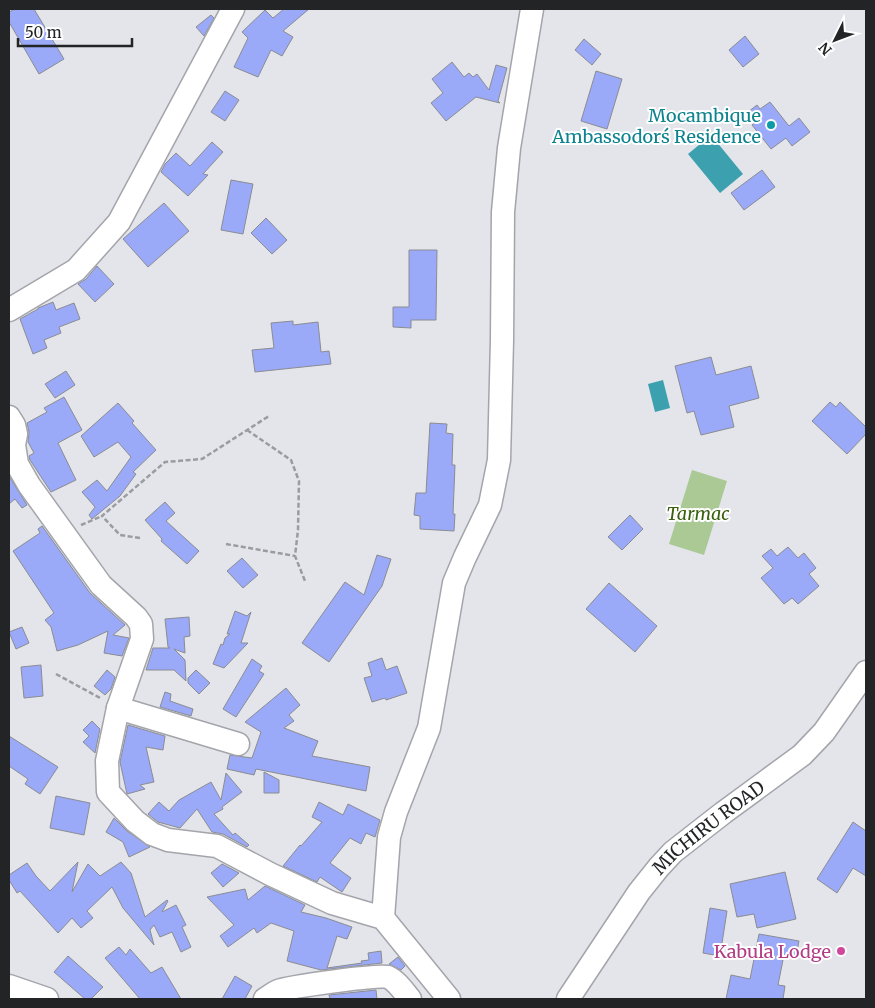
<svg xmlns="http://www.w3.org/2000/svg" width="875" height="1008" font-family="Merriweather,serif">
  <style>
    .green { fill: #aac995 }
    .water { fill: #3da0af }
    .building { fill: #9aa9f8; stroke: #8b8c92 }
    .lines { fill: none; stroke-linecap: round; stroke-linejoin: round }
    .minor-casing { stroke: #a4a5ab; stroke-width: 25 }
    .path { stroke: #9a9ca0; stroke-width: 2.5; stroke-dasharray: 5 2.5; stroke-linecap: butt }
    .minor { stroke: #fff; stroke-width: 22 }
    .culture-dot { fill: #0f9aa8; stroke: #fff; stroke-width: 2 }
    .hotel-dot { fill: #d1479c; stroke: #fff; stroke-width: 2 }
    .labels { text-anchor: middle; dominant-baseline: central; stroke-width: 4; stroke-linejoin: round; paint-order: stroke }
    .culture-label { font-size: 18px; fill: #0d838f; stroke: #fff; text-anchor: end }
    .park-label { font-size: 18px; font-style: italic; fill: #38600e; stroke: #fff }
    .street-label { font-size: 18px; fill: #232426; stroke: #fff }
    .hotel-label { font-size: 18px; fill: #b23c85; stroke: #fff; text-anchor: end }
  </style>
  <rect width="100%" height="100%" fill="#e3e5eb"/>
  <path class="green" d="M692,470L727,481L704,555L669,544Z"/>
  <path class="water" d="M711,135L743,174L720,193L688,154Z
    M663,380L670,408L655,412L648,384Z"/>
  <path class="building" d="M15,9H34L64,59L39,74L9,22V12Z
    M284,9H309L283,31L293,37L282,56L271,50L258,77L234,67L248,38L242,32L265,10L273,18Z
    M211,15L214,18L204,36L196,27Z
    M745,36L759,54L743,67L729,50Z
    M584,39L601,54L592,65L575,50Z
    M452,62L464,77L469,73L473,77L477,74L489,90L496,65L507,68L498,101L500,103L476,97L446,121L431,103L443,93L432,79Z
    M596,71L622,79L607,129L581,121Z
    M225,91L239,100L225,121L211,112Z
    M770,102L789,126L799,118L810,132L792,146L786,138L771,149L752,125L756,122L748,112L757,105L760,109Z
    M212,142L223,152L203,174L208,175L188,196L161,172L165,164L176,153L190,166Z
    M762,170L775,187L744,210L731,193Z
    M231,180L253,184L243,234L221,230Z
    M164,203L189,231L148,267L123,239Z
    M266,218L287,240L272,254L251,233Z
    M409,250H437L436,317V320H411V328L393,327V307H409Z
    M97,266L114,284L95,302L78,284L86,279Z
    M53,302L56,310L74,303L80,319L59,327L61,333L44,340L47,348L33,354L20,319L38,309V308Z
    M293,321V325L318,322L321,352L329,351L331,364L255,372L252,350L274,348L271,323Z
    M711,357L716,375L751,366L759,398L729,406L734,427L701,435L694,411L687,413L675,366Z
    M66,371L75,385L55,398L45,384Z
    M64,397L82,430L58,443L76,480L51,492L30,460L29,456L34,453L28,442L29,432L27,423L47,412L44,408Z
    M830,402L836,407L840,402L866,427V434L847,454L812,421Z
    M118,403L134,421L132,423L156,450L133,472L136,474L120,496L92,519L89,515L95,507L82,492L97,480L107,491L131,457L118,442L94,457L81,436Z
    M430,423L447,424L446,433L453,434L452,465H455L453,514H455L454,531L420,529V516L414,515L416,493H426Z
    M9,476L27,505L22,508L15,499L9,504Z
    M165,502L175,513L166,521L199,551L187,564L161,541L162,539L145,520Z
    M630,515L643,529L622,550L608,537Z
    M42,526L90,593L125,625L113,635L129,638L122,656L104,653L108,631L78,645L57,651L51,627L45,620L54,613L13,551L40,533L38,529Z
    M788,547L798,558L804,553L816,568L809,574L819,586L798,604L792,598L784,604L761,578L773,568L762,556L771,549L777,556Z
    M377,555L391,559L382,586L329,662L302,643L345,582L364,595Z
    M242,558L258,575L243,588L227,571Z
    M609,583L657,626L635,652L586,609Z
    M235,611L247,616L251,612L241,643H248L224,668L213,664L221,644L223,645L225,638L230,634H227Z
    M189,617L190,636L184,637L185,653L174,649L185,660L186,681L174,670H146L153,648H170L168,647L165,619Z
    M22,627L29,643L16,649L9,632Z
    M382,658L386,670L397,666L407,693L386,700L385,698L372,702L364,678L372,676L368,663Z
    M252,659L262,666L259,671L264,674L236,717L223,709Z
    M41,665L43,696L24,698L21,667Z
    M107,670L115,677L111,689L105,695L94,686Z
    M196,670L210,683L199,694L188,683V678Z
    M286,688L300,705L289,715L294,721L284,728L318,741L312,756L370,767L366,791L256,769L254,775L227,769L230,755L252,758L261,732L245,722Z
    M165,692L171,694L170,701L193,709L191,716L160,707Z
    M92,721L100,729L95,753L83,742L89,736L83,730Z
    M128,725L165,736L163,750L146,747L154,782L140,785L145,789L127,794L120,762Z
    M9,736L58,767L40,794L25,784L28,779L9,766Z
    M264,772L279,780V793H264Z
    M226,773L242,792L222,807L223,809L214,814L233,835L235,833L249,845L247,847L223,834L212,832L197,809L180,828L158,822L148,814L159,802L169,811L179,800L211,782L221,800Z
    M56,796L90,803L84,835L50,828Z
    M319,802L343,815L348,804L380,820L375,837L366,833L361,844L350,838L330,863L351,878L342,892L320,877L317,882L283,866L300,845L301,846L322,822L312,817Z
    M114,818L127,831L150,847L129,857L123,842L106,832Z
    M853,822L866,831V876L853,868L837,893L817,879Z
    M78,862L72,892L88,864L100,876L121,862L131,873L145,917L167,900L168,901L162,912L176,905L186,925L182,927L191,947L181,952L172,932L160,937L154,925L150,930L154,945L123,908L112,887L87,911L93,918L81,928L72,918L58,933L20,891L17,893L9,880V875L27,863L36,876L50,891Z
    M222,864L239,873L223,887L211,873Z
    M785,872L796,919L757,928L754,914L737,917L730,884Z
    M265,886L305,905L301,912L326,918L352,927L347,939L337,936L327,968L362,963L361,961L369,960L368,953L381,951L382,963L321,970L287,961L294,931L271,923L257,933L254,928L228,947L220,936L234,925L207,897L245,889L248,900Z
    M710,908L727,911L720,956L703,953Z
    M759,934L799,941L796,957L784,955L778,985L785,986L783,999H726L731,975L750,979Z
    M119,947L126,955L130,949L151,973L162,967L181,999H140L105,958Z
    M68,956L103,987L91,999H85L54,972Z
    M398,957L405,966L401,970L389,964Z
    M235,976L252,986L245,999H222Z
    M376,990L377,999H330L329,995Z"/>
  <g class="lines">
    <g class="minor-casing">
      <g id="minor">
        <path d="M9,310L76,270L119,222L233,9"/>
        <path d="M9,417L14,425L16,434L14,445L17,464L29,485L101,585L136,617L141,624L142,639L118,708L107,761L108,792L135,821L152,834L168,840L217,846L270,874L332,903L383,918L449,999"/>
        <path d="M118,708L238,744"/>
        <path d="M383,918L389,837L396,812L429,728L454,583L465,557L490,505L499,460L502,340L503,212L509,148L532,9"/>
        <path d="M9,986L47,999"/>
        <path d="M265,999C269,997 273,993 278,991C288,987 381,974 388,977C397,981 404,992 410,999"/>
        <path id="s1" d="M568,999L639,892L659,867L673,852L723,813L802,755L824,732L866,672"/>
      </g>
    </g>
    <path class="path" d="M247,430L291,460L299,481L298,530L295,556L305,581
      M81,525L102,516
      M140,538L120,535L102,516L165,462L202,459L269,416
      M226,544L295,556
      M56,674L102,699"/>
    <use href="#minor" class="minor"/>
  </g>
  <circle class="culture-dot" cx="771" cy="125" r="5"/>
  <circle class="hotel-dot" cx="841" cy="951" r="5"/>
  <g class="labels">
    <g class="culture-label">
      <text x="761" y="115">Mocambique<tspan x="761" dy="21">Ambassodorś Residence</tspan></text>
    </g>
    <g class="park-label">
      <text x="698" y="513">Tarmac</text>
    </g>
    <g class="street-label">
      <text stroke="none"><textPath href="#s1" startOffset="224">MICHIRU ROAD</textPath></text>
    </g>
    <g class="hotel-label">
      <text x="831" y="951">Kabula Lodge</text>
    </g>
  </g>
  <rect width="875" height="1008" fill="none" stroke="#232426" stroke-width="20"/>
  <g transform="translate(835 40) rotate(228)" stroke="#ffffff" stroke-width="4" paint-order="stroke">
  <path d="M0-4L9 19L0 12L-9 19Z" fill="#232426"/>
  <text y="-8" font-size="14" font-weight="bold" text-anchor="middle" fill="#232426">N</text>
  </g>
  <path d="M18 38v8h114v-8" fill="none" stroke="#232426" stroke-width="2.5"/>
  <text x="25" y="38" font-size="15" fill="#232426" stroke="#ffffff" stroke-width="4" paint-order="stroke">50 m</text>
</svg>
